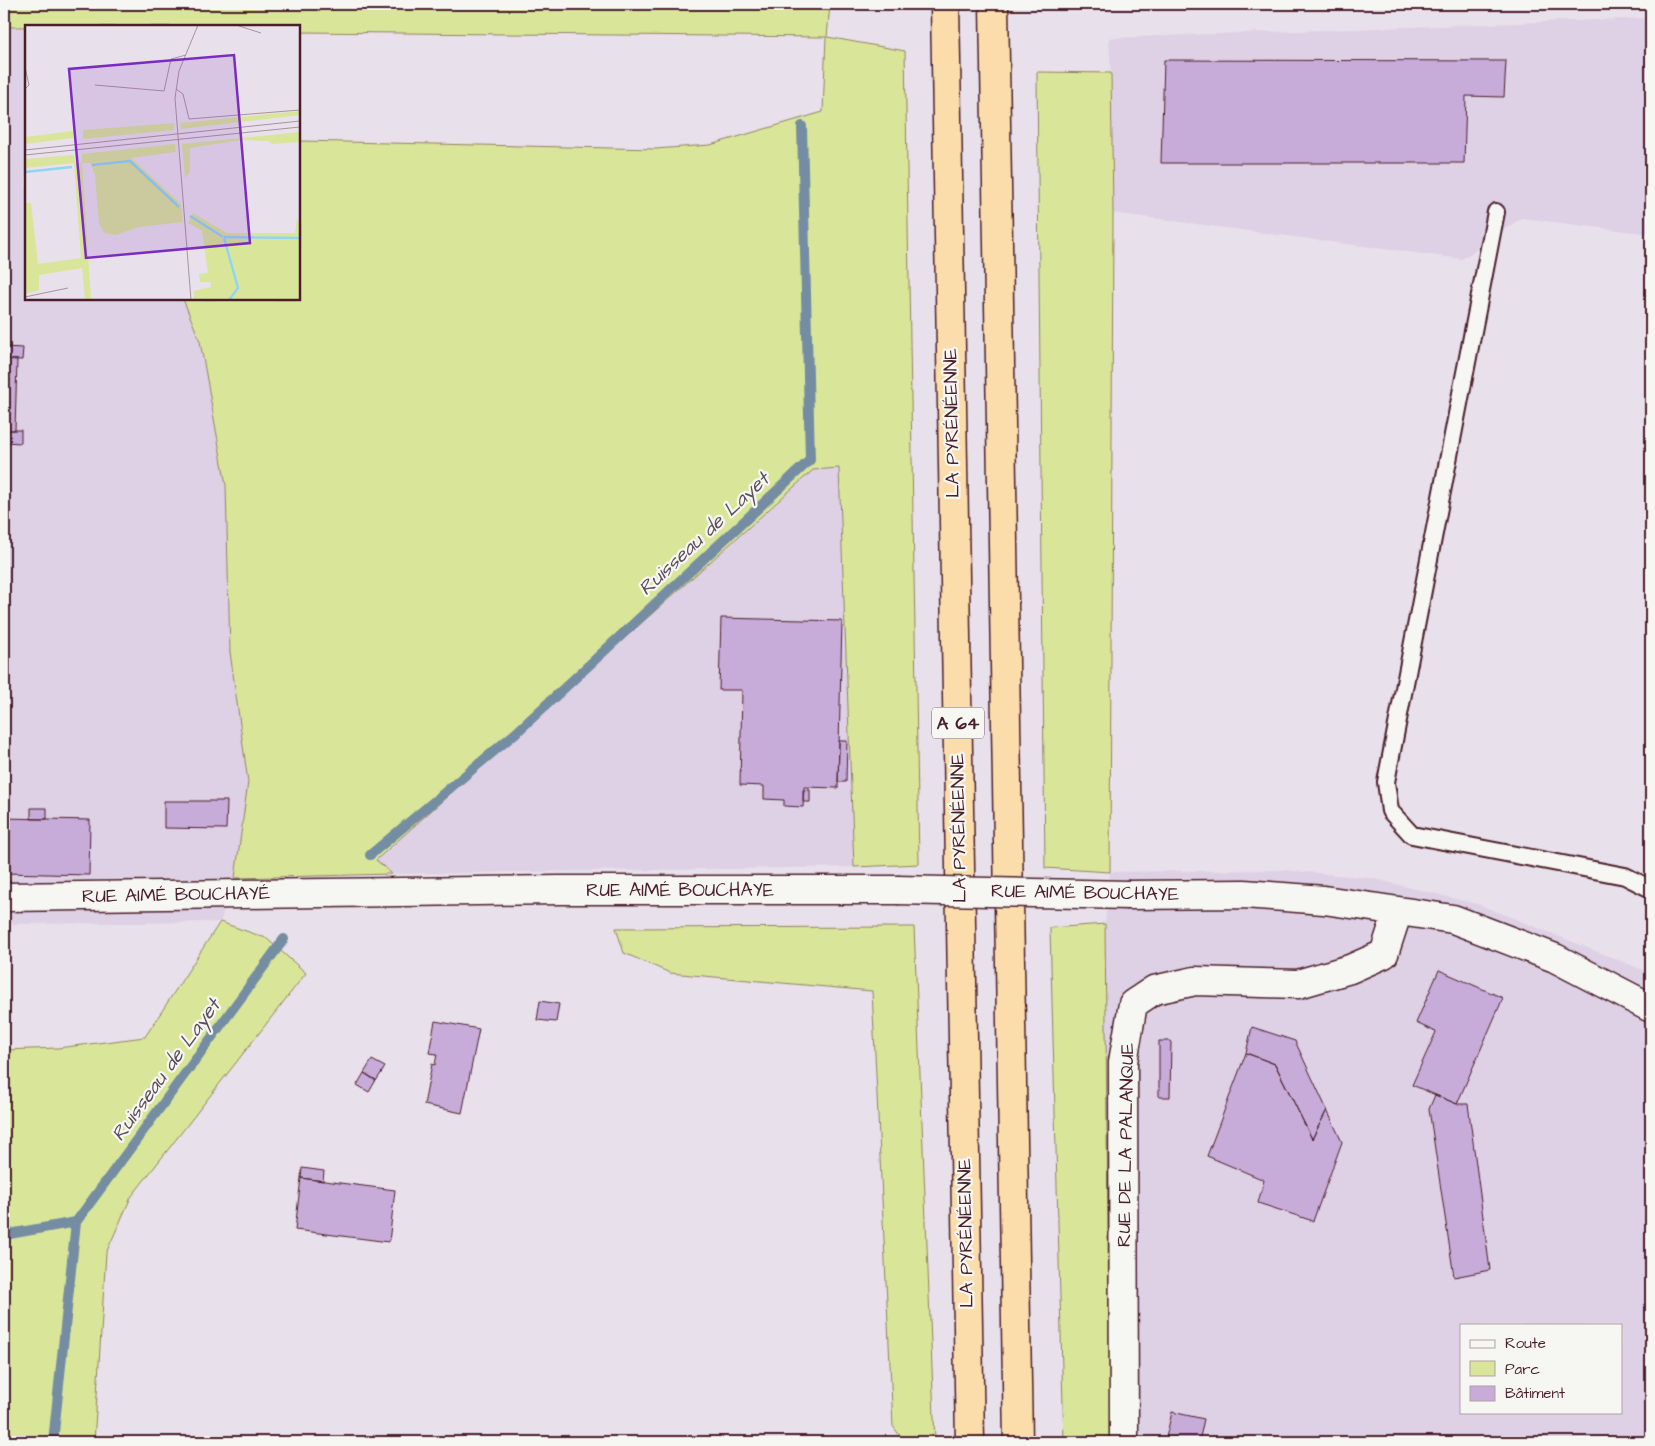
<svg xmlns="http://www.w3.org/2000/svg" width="1655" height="1446" font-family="'Architects Daughter',sans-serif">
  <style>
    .built { fill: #ded0e5; fill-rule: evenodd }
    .green { fill: #d9e699; stroke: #928262 }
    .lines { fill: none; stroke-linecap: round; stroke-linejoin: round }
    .stream { stroke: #748da2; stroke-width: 10 }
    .building { fill: #c7abd9; stroke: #4a1f2b }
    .service-casing { stroke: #4a1f2b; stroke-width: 20 }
    .minor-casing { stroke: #4a1f2b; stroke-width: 31 }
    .motorway-casing { stroke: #4a1f2b; stroke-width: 31 }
    .service { stroke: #f6f6f2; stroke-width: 16 }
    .minor { stroke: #f6f6f2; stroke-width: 28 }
    .motorway { stroke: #faddab; stroke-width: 28 }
    .minor-bridge-casing { stroke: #4a1f2b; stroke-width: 31; stroke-linecap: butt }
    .minor-bridge { stroke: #f6f6f2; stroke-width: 28 }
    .labels { text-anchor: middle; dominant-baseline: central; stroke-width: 4.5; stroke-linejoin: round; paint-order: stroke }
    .shield { fill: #f6f6f2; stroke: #7e6067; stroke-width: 1 }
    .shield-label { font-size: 18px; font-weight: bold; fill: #4a1f2b }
    .street-label { font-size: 19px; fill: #4a1f2b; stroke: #f6f6f2 }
    .water-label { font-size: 20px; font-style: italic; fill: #5c4d5d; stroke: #f6f6f2 }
    .inset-river { fill: none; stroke: #90d6f2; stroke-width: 2.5 }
    .inset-road { fill: none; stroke: #a9939e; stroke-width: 1 }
    .view { fill: #7b2cbf; fill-opacity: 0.15; stroke: #7b2cbf; stroke-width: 2.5 }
    .inset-edge { fill: none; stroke: #4a1f2b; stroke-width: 2.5 }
  </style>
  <rect width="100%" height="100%" fill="#e8e0ea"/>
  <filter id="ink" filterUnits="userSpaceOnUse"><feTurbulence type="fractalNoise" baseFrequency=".02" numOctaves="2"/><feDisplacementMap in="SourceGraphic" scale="10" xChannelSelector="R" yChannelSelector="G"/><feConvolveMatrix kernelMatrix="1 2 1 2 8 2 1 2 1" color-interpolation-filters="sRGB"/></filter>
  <g filter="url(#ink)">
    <path class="built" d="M1651,18V234L1521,218L1462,259L1113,213L1111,73L1109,38Z
      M4,27L26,28V299H183L200,341L226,485L230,652L248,782L235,878L220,922L4,924Z
      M839,468L854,867L392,874L376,860L813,470Z
      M1283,870L1371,878L1480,905L1643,970L1651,975V1442H1108L1105,924L1110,872ZM1461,1325H1621V1412H1461Z"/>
    <path class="green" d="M4,4H830L827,37L905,51L919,864L854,867L839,468L813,470L376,860L392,874L235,878L248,782L230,652L226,485L200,341L183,299H299V141L655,149L710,145L823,112L826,37L299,32V26L4,27Z
      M1037,72L1111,73L1113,213L1110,872L1045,868Z
      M220,922L266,938L306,973L131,1197L106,1253L94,1442H4V1050L58,1048L145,1037Z
      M1105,924L1110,1442H1064L1050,928Z
      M914,927L935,1442H904L893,1426L872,991L670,973L624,953L616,928Z"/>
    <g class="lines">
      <path class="stream" d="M370,855L518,731L810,460L802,126
        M76,1222L284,939
        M4,1235L76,1222
        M53,1442L76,1222"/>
    </g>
    <path class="building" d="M1164,60L1506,61L1504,97L1466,96L1464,163H1161Z
      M1651,136V170L1647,169Z
      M4,347L23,348L22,360L4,359Z
      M4,359L17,360L15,430H4Z
      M4,430H21V443L4,442Z
      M721,618L842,621L838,788L804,787L803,807L784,806V800L764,799V786L740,785L742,690H719Z
      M839,741H847L846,782H838Z
      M803,790H810V802H803Z
      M164,801H227L226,829L164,828Z
      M31,808H47V819H31Z
      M4,818L90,820L89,875L4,873Z
      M1439,970L1503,998L1457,1104L1412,1085L1436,1032L1416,1023Z
      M540,1001L559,1004L556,1022L537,1020Z
      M435,1021L479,1029L462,1113L424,1105L432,1064L435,1065L437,1054L429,1053Z
      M1252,1027L1295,1041L1327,1110L1312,1139L1275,1064L1246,1053Z
      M1159,1041H1171L1170,1097H1159Z
      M1246,1053L1275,1064L1312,1139L1327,1110L1342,1142L1313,1221L1258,1203L1264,1180L1207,1156Z
      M372,1060L385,1067L376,1081L364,1073Z
      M364,1073L376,1080L369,1092L357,1085Z
      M1435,1095L1457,1104H1468L1490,1270L1454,1277L1429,1109Z
      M302,1168L324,1171L323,1181L301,1178Z
      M301,1178L395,1190L389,1242L295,1230Z
      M1172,1412L1204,1419L1199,1442H1165Z"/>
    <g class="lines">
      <g class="service-casing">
        <path id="service" d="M1496,212L1386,782L1390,811L1412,835L1625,876L1651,889"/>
      </g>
      <g class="minor-casing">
        <path id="minor" d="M1129,895L1244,894L1324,900L1453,919L1555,958L1651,1008
          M4,897L559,890H897
          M1124,1442L1123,1062L1133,1004L1154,990L1195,981L1298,984L1350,969L1384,954L1398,911"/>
      </g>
      <g class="motorway-casing">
        <path id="motorway" d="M945,4L970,1442
          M994,4L1018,1442"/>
      </g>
      <use href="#service" class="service"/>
      <use href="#minor" class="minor"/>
      <use href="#motorway" class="motorway"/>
      <g class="minor-bridge-casing">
        <path id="minor-bridge" d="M897,890L1129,895"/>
      </g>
      <use href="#minor-bridge" class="minor-bridge"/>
    </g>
  </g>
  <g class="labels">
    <rect class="shield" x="932" y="707.5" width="52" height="31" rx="4"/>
    <g class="shield-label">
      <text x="958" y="723">A 64</text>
    </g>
    <g class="street-label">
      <text transform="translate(952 423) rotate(-91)">LA PYRÉNÉENNE</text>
      <text transform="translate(959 828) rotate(-91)">LA PYRÉNÉENNE</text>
      <text x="680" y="890">RUE AIMÉ BOUCHAYE</text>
      <text transform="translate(1085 893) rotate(1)">RUE AIMÉ BOUCHAYE</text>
      <text transform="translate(176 895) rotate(-1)">RUE AIMÉ BOUCHAYÉ</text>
      <text transform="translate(1126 1145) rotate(-89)">RUE DE LA PALANQUE</text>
      <text transform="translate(966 1233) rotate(-91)">LA PYRÉNÉENNE</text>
    </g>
    <g class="water-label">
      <text transform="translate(704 534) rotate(-43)">Ruisseau de Layet</text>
      <text transform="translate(166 1070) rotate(-54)">Ruisseau de Layet</text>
    </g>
  </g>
  <g transform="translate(25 25)">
    <rect width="275" height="275" fill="#e8e0ea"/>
    <path d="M275,86V90L156,104L155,98ZM149,98V105L58,114V105ZM48,106V113L0,119V112ZM275,107V117L247,119L244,116L216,115L165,123V147L160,153L157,119ZM150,119L151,127L106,133L156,179L158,197L114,202L91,210L79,208L74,198L70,150L65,138H57L66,275H60L57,243L14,250V265L0,269V178H6L13,239L56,233L49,138L0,143V134L49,130L50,138H56L57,129ZM168,188L202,208H270L272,194L275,196V275H169V266L186,262V257H175L174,249L183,248L177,206L163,198Z" fill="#d9e699"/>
    <path class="inset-river" d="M67,140L105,136L154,182M0,147L47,142M165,191L198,212M199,212L275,213M199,213L213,263L204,275"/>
    <path class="inset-road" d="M211,0L236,8M0,42L4,60L0,64M70,60L139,66L146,34L161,30M151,64L158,69L164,94L275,85M0,125L275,96M0,130L275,102M0,272L43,263M166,275L150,73L154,46L173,0"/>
    <path class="view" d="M209,30L225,218L61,233L44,44Z"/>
    <rect width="275" height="275" class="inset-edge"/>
  </g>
  <rect width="1655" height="1446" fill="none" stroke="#f6f6f2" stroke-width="20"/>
  <rect x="10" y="10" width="1635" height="1426" fill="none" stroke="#4a1f2b" stroke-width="2" filter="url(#ink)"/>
  <rect x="1460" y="1324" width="162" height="90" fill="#f6f6f2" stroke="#b1a0a2"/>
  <rect x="1470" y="1340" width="25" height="8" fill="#f6f6f2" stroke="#b1a0a2"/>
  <text x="1505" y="1348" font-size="15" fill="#4a1f2b">Route</text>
  <rect x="1470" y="1361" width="25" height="15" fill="#d9e699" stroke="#b1a0a2"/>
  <text x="1505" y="1374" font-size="15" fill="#4a1f2b">Parc</text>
  <rect x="1470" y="1386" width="25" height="15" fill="#c7abd9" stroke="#b1a0a2"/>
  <text x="1505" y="1398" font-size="15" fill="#4a1f2b">Bâtiment</text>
</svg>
